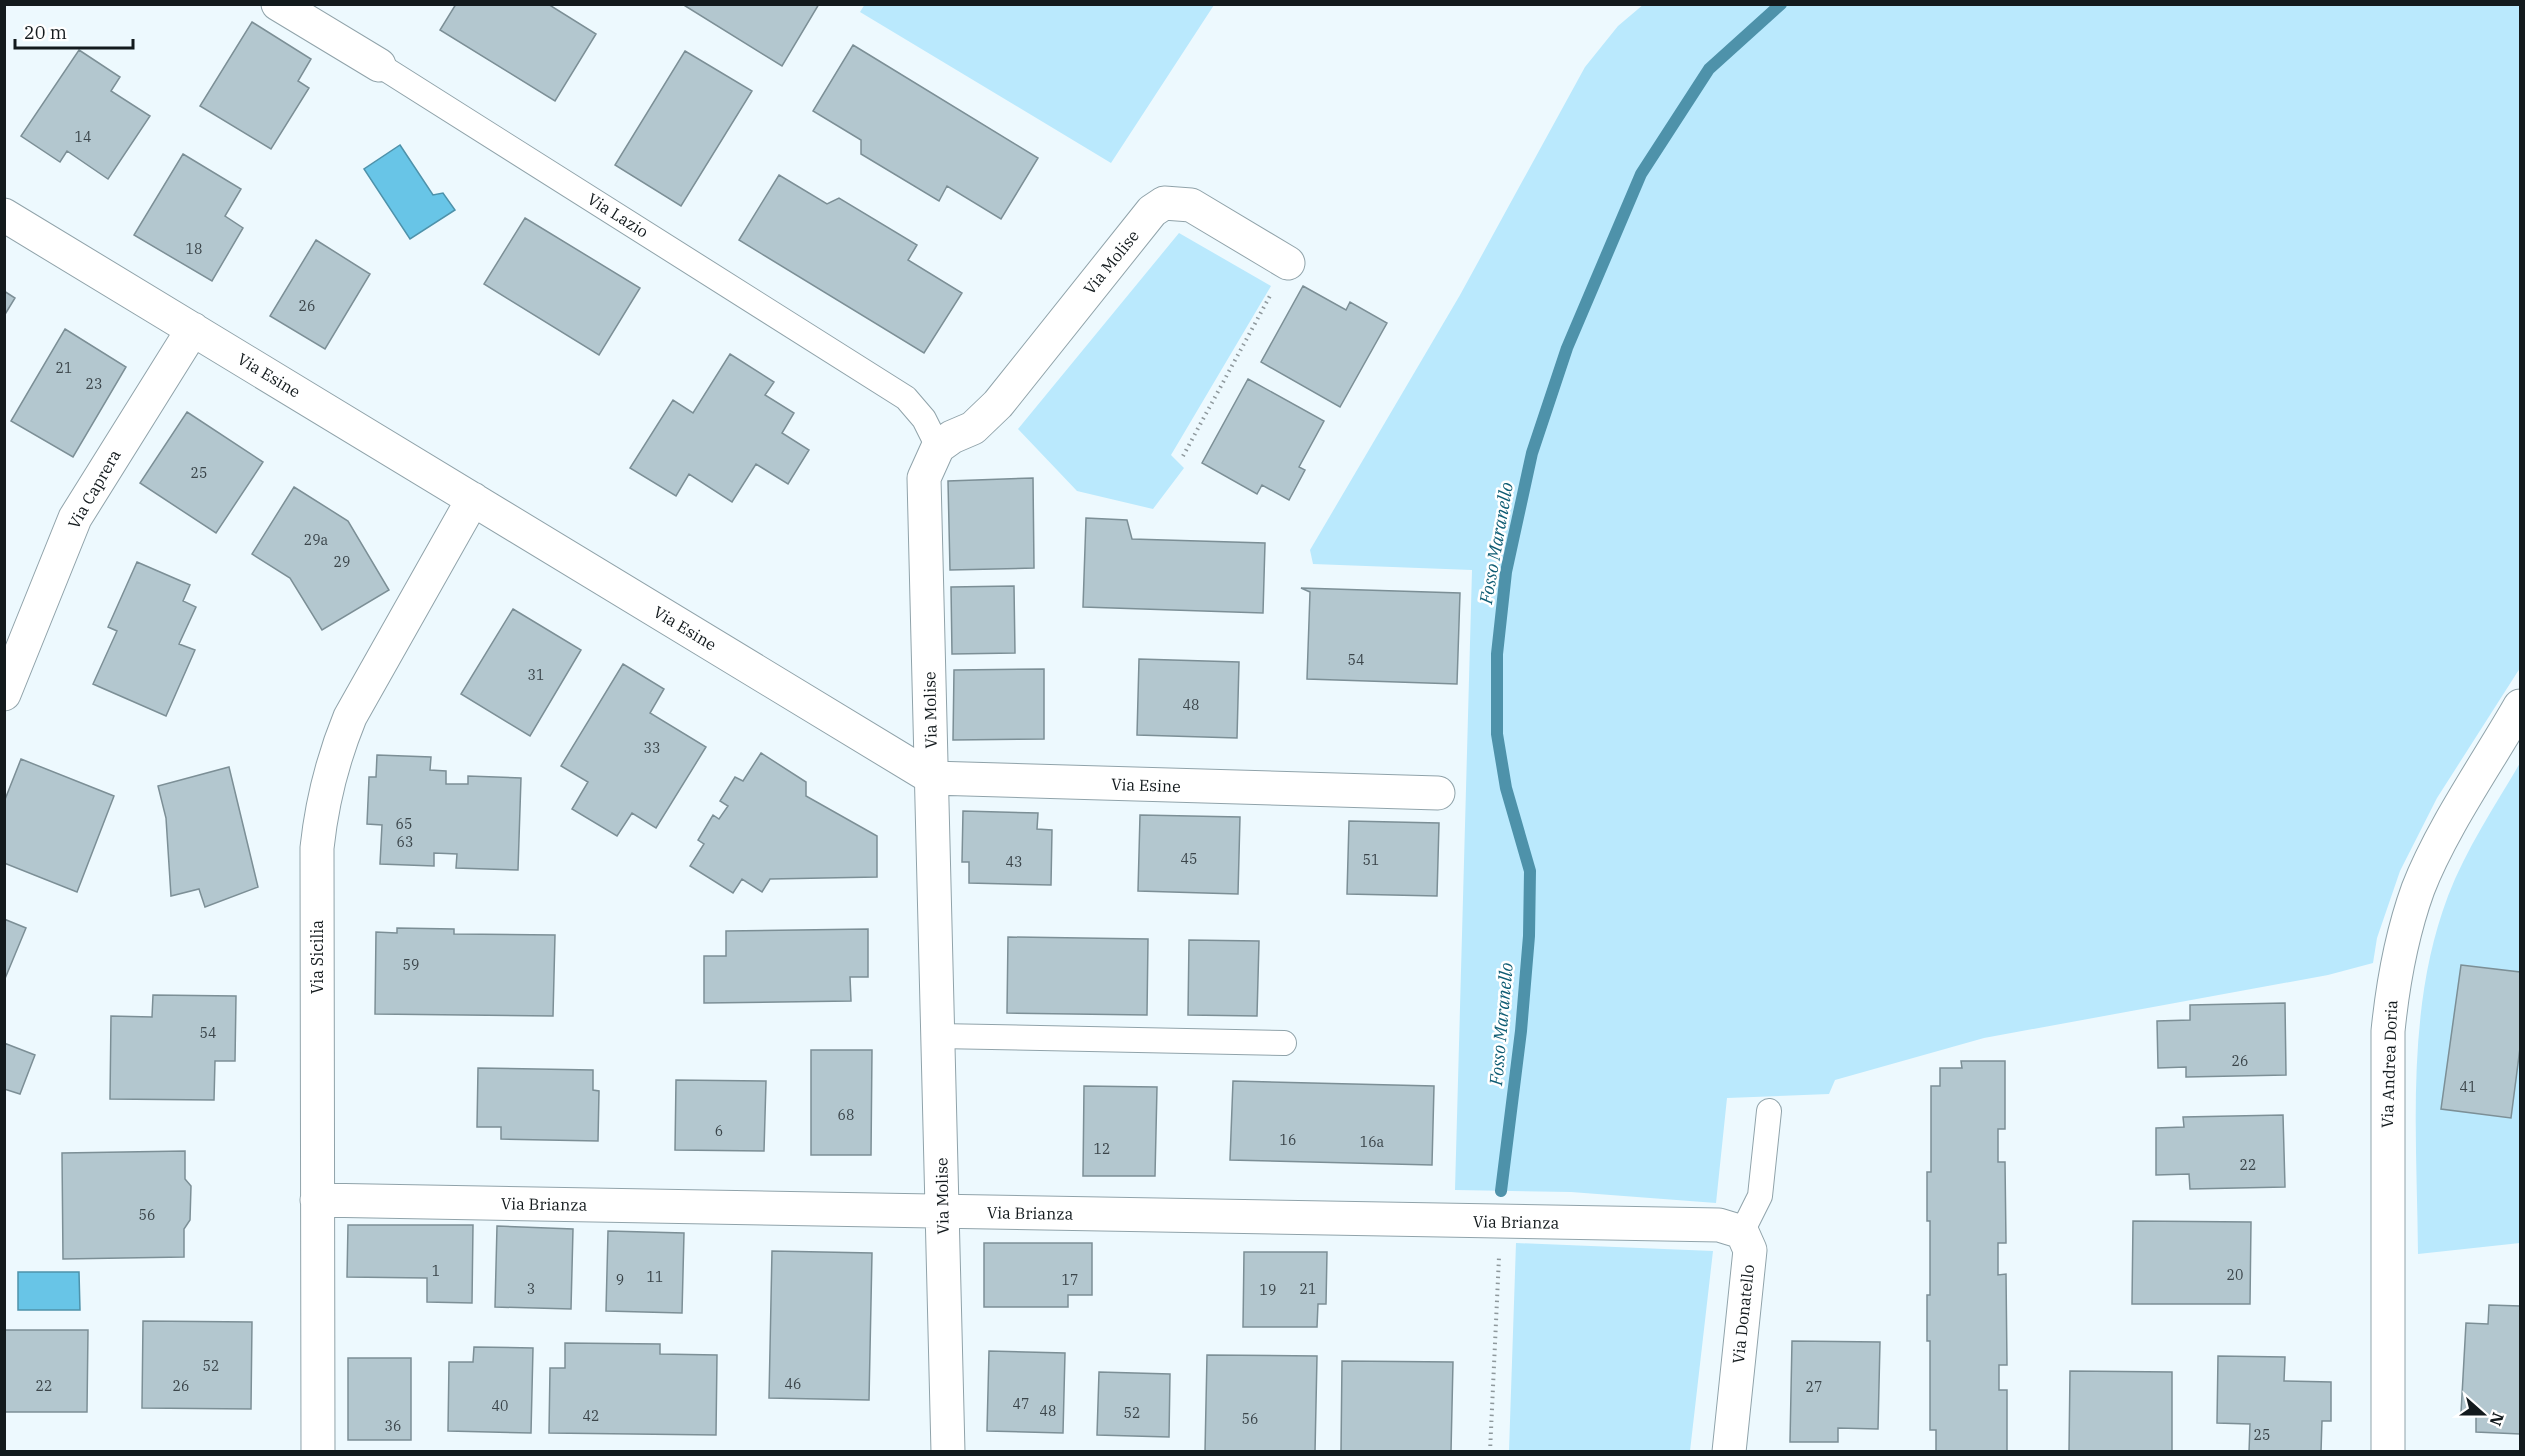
<svg xmlns="http://www.w3.org/2000/svg" width="2525" height="1456" font-family="'IBM Plex Serif',serif">
  <style>
    .green { fill: #bae9fd }
    .water { fill: #68c5e7; stroke: #4e92aa; stroke-width: 1.5 }
    .lines { fill: none; stroke-linecap: round; stroke-linejoin: round }
    .stream { stroke: #4e92aa; stroke-width: 12 }
    .building { fill: #b3c7cf; stroke: #7c8f96; stroke-width: 1.5 }
    .lane-casing { stroke: #90a3aa; stroke-width: 26 }
    .street-casing { stroke: #90a3aa; stroke-width: 35 }
    .path { stroke: #8e989c; stroke-width: 4; stroke-dasharray: 1.5 4.5; stroke-linecap: butt }
    .lane { stroke: #fff; stroke-width: 24 }
    .street { stroke: #fff; stroke-width: 33 }
    .labels { text-anchor: middle; dominant-baseline: central; stroke-width: 5; stroke-linejoin: round; paint-order: stroke }
    .number-label { font-size: 14px; fill: #3b454a }
    .street-label { font-size: 16px; fill: #131a1d; stroke: #fff }
    .water-label { font-size: 18px; font-style: italic; fill: #0e5c73; stroke: #fff }
  </style>
  <rect width="100%" height="100%" fill="#edf9fe"/>
  <path class="green" d="M865,4H1214V5L1111,163L860,12Z
    M1644,4L2520,5V668L2437,798L2400,871L2377,938L2373,963L2328,975L1984,1038L1835,1080L1829,1094L1727,1098L1716,1203L1571,1192L1455,1190L1472,570L1313,564L1310,550L1460,295L1585,67L1618,26Z
    M1179,233L1271,286L1171,455L1184,468L1153,509L1077,491L1018,429Z
    M2520,763V972L2461,965L2442,1108L2511,1118L2520,1048V1243L2418,1254C2417,1134 2405,1010 2448,896C2466,849 2495,806 2520,763Z
    M1516,1243L1713,1251L1690,1451H1509Z"/>
  <path class="water" d="M400,145L433,195L443,193L455,210L410,239L364,169Z
    M79,1272L80,1310H18V1272Z"/>
  <g class="lines">
    <path class="stream" d="M1501,1191L1521,1031L1529,936L1530,871L1506,788L1497,734V654L1506,572L1532,453L1567,348L1641,174L1709,69L1781,4"/>
  </g>
  <path class="building" d="M456,4H548L596,34L555,101L440,30Z
    M682,4H819L782,66Z
    M252,22L311,59L298,81L309,88L271,149L200,106Z
    M853,45L1038,158L1001,219L947,186L939,201L861,154V140L813,111Z
    M79,50L120,77L111,91L150,116L108,179L67,151L60,162L21,136Z
    M685,51L752,91L681,206L615,165Z
    M183,154L241,189L225,216L243,228L212,281L134,235Z
    M779,175L827,204L839,198L917,245L908,260L962,293L924,353L739,240Z
    M525,218L640,288L599,355L484,284Z
    M316,240L370,274L325,349L270,316Z
    M1303,286L1346,310L1350,302L1387,323L1340,407L1261,362Z
    M4,291L15,298L4,316Z
    M65,329L126,367L73,457L11,421Z
    M730,354L774,382L765,395L794,413L782,433L809,450L788,484L756,464L732,502L689,474L676,496L630,468L673,400L693,413Z
    M1248,379L1324,421L1299,467L1305,470L1289,500L1262,485L1257,494L1202,463Z
    M187,412L263,462L216,533L140,483Z
    M1033,478L1034,568L950,570L948,481Z
    M294,487L348,521L389,590L322,630L290,578L252,554Z
    M1086,518L1127,520L1132,539L1265,543L1263,613L1083,607Z
    M137,562L190,585L183,601L196,607L179,644L195,650L166,716L93,684L117,631L108,627Z
    M1014,586L1015,653L952,654L951,587Z
    M1301,588L1460,593L1457,684L1307,679L1310,592Z
    M513,609L581,650L530,736L461,694Z
    M1139,659L1239,662L1237,738L1137,735Z
    M623,664L664,689L650,713L706,747L656,828L632,813L617,836L572,809L588,782L561,766Z
    M1044,669V739L953,740L954,670Z
    M761,753L806,782V796L877,836V877L770,879L762,892L742,879L733,893L690,866L704,844L698,840L713,815L719,819L728,806L720,801L735,777L743,781Z
    M377,755L431,757L430,770L446,771V784H468V776L521,778L518,870L456,868L457,854L434,853V866L380,864L382,825L367,824L369,777H376Z
    M21,759L114,796L77,892L4,863V802Z
    M229,767L258,887L205,907L199,889L171,896L166,818L158,786Z
    M963,811L1038,813L1037,829L1052,830L1051,885L969,883V862H962Z
    M1140,815L1240,817L1238,894L1138,891Z
    M1349,821L1439,823L1437,896L1347,894Z
    M4,919L26,928L4,981Z
    M397,928L454,929V934L555,935L553,1016L375,1014L376,932L397,933Z
    M868,929V977H850L851,1001L704,1003V956H726V931Z
    M1008,937L1148,939L1147,1015L1007,1013Z
    M1189,940L1259,941L1257,1016L1188,1015Z
    M2461,965L2520,972V1048L2511,1118L2441,1109Z
    M153,995L236,996L235,1061H215L214,1100L110,1099L111,1016L152,1017Z
    M2285,1003L2286,1075L2186,1077V1067L2158,1068L2157,1021L2190,1020V1005Z
    M4,1043L35,1055L20,1094L4,1089Z
    M811,1050H872L871,1155H811Z
    M1961,1061H2005V1129H1998V1162H2005L2006,1243H1998V1275L2006,1274L2007,1365H1999V1390H2007V1452L1936,1451V1430H1930V1341H1927V1295H1930V1221H1927V1172H1931V1086H1940V1068H1962Z
    M478,1068L593,1070V1090L599,1091L598,1141L501,1139V1127H477Z
    M676,1080L766,1081L764,1151L675,1150Z
    M1233,1081L1434,1086L1432,1165L1230,1160Z
    M1084,1086L1157,1087L1155,1176H1083Z
    M2283,1115L2285,1187L2190,1189L2189,1174L2156,1175V1128L2184,1127L2183,1117Z
    M185,1151V1179L191,1186L190,1220L184,1229V1257L63,1259L62,1153Z
    M2133,1221L2251,1222L2250,1304H2132Z
    M348,1225H473L472,1303L427,1302V1278L347,1277Z
    M497,1226L573,1229L571,1309L495,1307Z
    M608,1231L684,1233L682,1313L606,1311Z
    M984,1243H1092V1295H1068V1307H984Z
    M772,1251L872,1253L869,1400L769,1398Z
    M1244,1252H1327L1326,1304H1318L1317,1327H1243Z
    M2489,1305L2520,1306V1434L2476,1432V1414L2461,1413L2466,1323L2488,1324Z
    M143,1321L252,1322L251,1409L142,1408Z
    M4,1330H88L87,1412H4Z
    M1792,1341L1880,1342L1878,1429L1838,1428V1442H1790Z
    M565,1343L660,1344V1354L717,1355L716,1435L549,1433L550,1368H565Z
    M474,1347L533,1348L531,1433L448,1431L449,1362H473Z
    M989,1351L1065,1353L1063,1433L987,1431Z
    M1207,1355L1317,1356L1315,1452H1205Z
    M2218,1356L2285,1357L2284,1381L2331,1382V1421H2322L2321,1452H2249L2250,1424L2217,1423Z
    M348,1358H411V1440H348Z
    M1342,1361L1453,1362L1451,1452H1341Z
    M2070,1371L2172,1372V1452H2069Z
    M1099,1372L1170,1374L1169,1437L1097,1435Z"/>
  <g class="lines">
    <g class="lane-casing">
      <path id="lane" d="M379,65L906,398L924,419L938,447
        M938,1036L1284,1043
        M1742,1232L1760,1196L1769,1111"/>
    </g>
    <g class="street-casing">
      <path id="street" d="M278,4L379,65
        M4,215L932,778L1438,793
        M4,694L75,518L193,329
        M317,1200L1719,1225L1742,1232L1750,1250L1729,1452
        M318,1452L317,848C322,801 332,761 350,717L473,499
        M948,1452L924,478L938,447L952,437L973,428L998,404L1152,211L1164,203L1191,205L1288,263
        M2388,1452V1031C2393,982 2401,936 2418,889C2441,829 2488,762 2520,706"/>
    </g>
    <path class="path" d="M1183,456L1271,294
      M1490,1452L1499,1257"/>
    <use href="#lane" class="lane"/>
    <use href="#street" class="street"/>
  </g>
  <g class="labels">
    <g class="number-label">
      <text x="83" y="137">14</text>
      <text x="194" y="249">18</text>
      <text x="307" y="306">26</text>
      <text x="64" y="368">21</text>
      <text x="94" y="384">23</text>
      <text x="199" y="473">25</text>
      <text x="316" y="540">29a</text>
      <text x="342" y="562">29</text>
      <text x="1356" y="660">54</text>
      <text x="536" y="675">31</text>
      <text x="1191" y="705">48</text>
      <text x="652" y="748">33</text>
      <text x="404" y="824">65</text>
      <text x="405" y="842">63</text>
      <text x="1189" y="859">45</text>
      <text x="1371" y="860">51</text>
      <text x="1014" y="862">43</text>
      <text x="411" y="965">59</text>
      <text x="208" y="1033">54</text>
      <text x="2240" y="1061">26</text>
      <text x="2468" y="1087">41</text>
      <text x="846" y="1115">68</text>
      <text x="719" y="1131">6</text>
      <text x="1288" y="1140">16</text>
      <text x="1372" y="1142">16a</text>
      <text x="1102" y="1149">12</text>
      <text x="2248" y="1165">22</text>
      <text x="147" y="1215">56</text>
      <text x="436" y="1271">1</text>
      <text x="2235" y="1275">20</text>
      <text x="655" y="1277">11</text>
      <text x="620" y="1280">9</text>
      <text x="1070" y="1280">17</text>
      <text x="531" y="1289">3</text>
      <text x="1308" y="1289">21</text>
      <text x="1268" y="1290">19</text>
      <text x="211" y="1366">52</text>
      <text x="793" y="1384">46</text>
      <text x="44" y="1386">22</text>
      <text x="181" y="1386">26</text>
      <text x="1814" y="1387">27</text>
      <text x="1021" y="1404">47</text>
      <text x="500" y="1406">40</text>
      <text x="1048" y="1411">48</text>
      <text x="1132" y="1413">52</text>
      <text x="591" y="1416">42</text>
      <text x="1250" y="1419">56</text>
      <text x="393" y="1426">36</text>
      <text x="2262" y="1435">25</text>
    </g>
    <g class="street-label">
      <text transform="translate(618 215) rotate(32)">Via Lazio</text>
      <text transform="translate(1111 262) rotate(-51)">Via Molise</text>
      <text transform="translate(269 375) rotate(31)">Via Esine</text>
      <text transform="translate(94 489) rotate(-60)">Via Caprera</text>
      <text transform="translate(685 628) rotate(31)">Via Esine</text>
      <text transform="translate(930 710) rotate(-91)">Via Molise</text>
      <text transform="translate(1146 785) rotate(2)">Via Esine</text>
      <text transform="translate(317 957) rotate(-90)">Via Sicilia</text>
      <text transform="translate(2389 1064) rotate(-88)">Via Andrea Doria</text>
      <text transform="translate(942 1196) rotate(-91)">Via Molise</text>
      <text transform="translate(544 1204) rotate(1)">Via Brianza</text>
      <text transform="translate(1030 1213) rotate(1)">Via Brianza</text>
      <text transform="translate(1516 1222) rotate(1)">Via Brianza</text>
      <text transform="translate(1743 1314) rotate(-84)">Via Donatello</text>
    </g>
    <g class="water-label">
      <text transform="translate(1496 543) rotate(-80)">Fosso Maranello</text>
      <text transform="translate(1501 1024) rotate(-85)">Fosso Maranello</text>
    </g>
  </g>
  <rect width="2525" height="1456" fill="none" stroke="#131a1d" stroke-width="12"/>
  <g transform="translate(2483 1414) rotate(111)" stroke="#ffffff" stroke-width="4.5" paint-order="stroke">
  <path d="M0-4.5L10 22L0 15L-10 22Z" fill="#131a1d"/>
  <text y="-9" font-size="16" font-weight="bold" text-anchor="middle" fill="#131a1d">N</text>
  </g>
  <path d="M15 39v9h118v-9" fill="none" stroke="#131a1d" stroke-width="3"/>
  <text x="24" y="39" font-size="18" fill="#131a1d" stroke="#ffffff" stroke-width="4.5" paint-order="stroke">20 m</text>
</svg>
